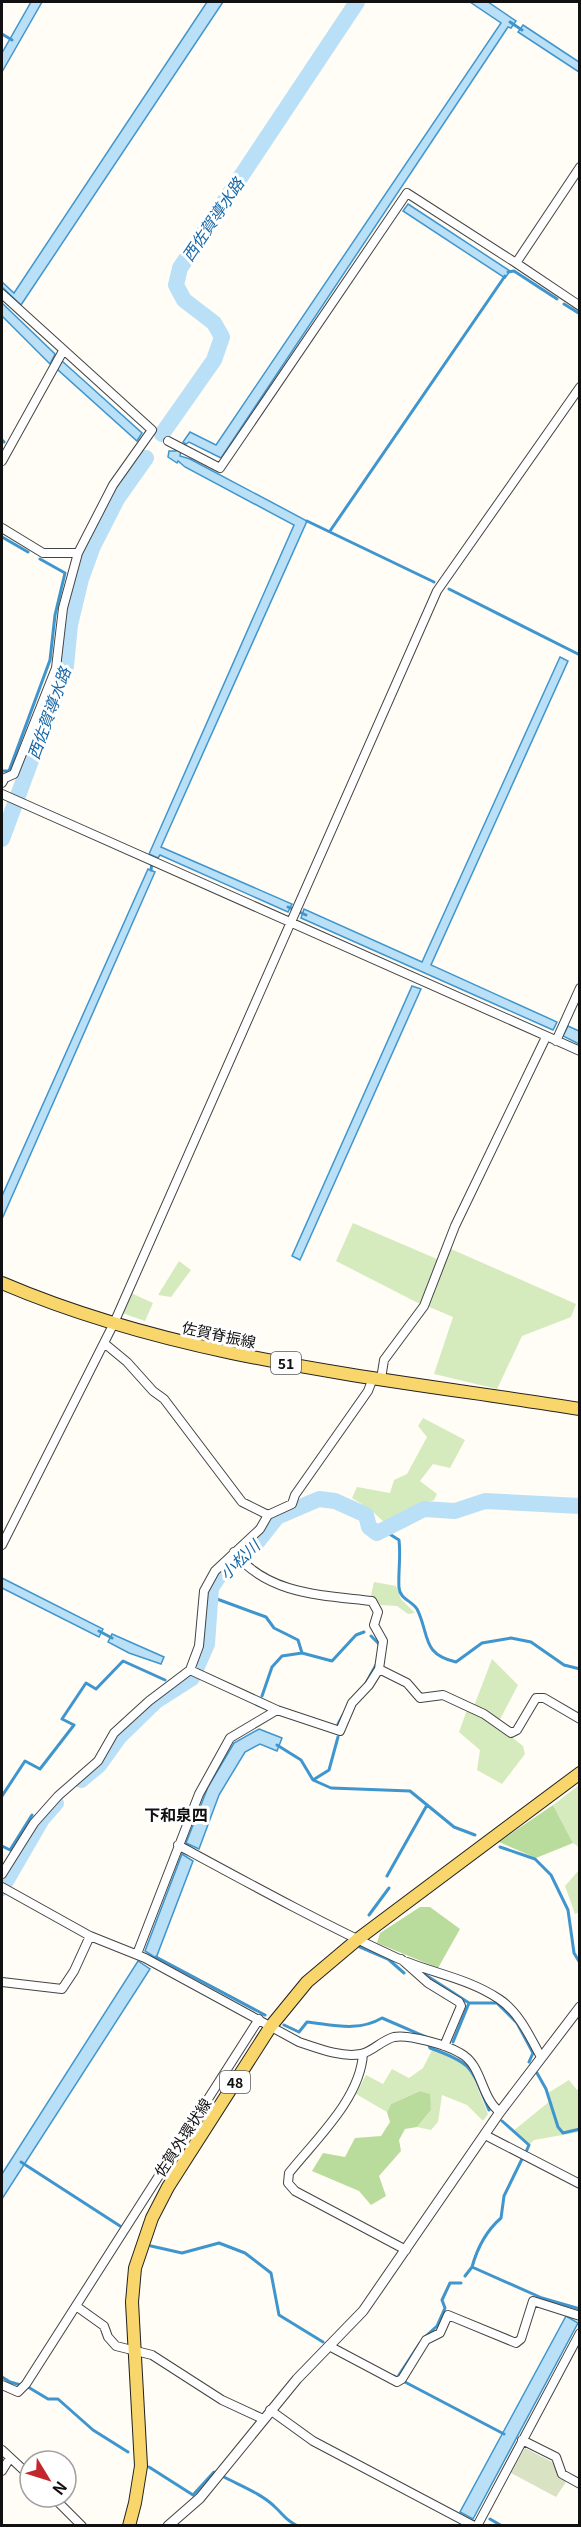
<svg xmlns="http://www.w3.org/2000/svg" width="581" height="2527" font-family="Georgia,'Noto Sans JP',serif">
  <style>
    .green { fill: #d5ebbd }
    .forest { fill: #b9dc9c }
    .cemetery { fill: #d9e3c4 }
    .water { fill: #b9e0f7; stroke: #3f96cf; stroke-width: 1.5 }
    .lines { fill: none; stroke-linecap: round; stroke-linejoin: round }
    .stream { stroke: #3f96cf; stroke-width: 3 }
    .river { stroke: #b9e0f7; stroke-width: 16 }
    .minor-casing { stroke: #444; stroke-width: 10 }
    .tertiary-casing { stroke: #444; stroke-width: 11 }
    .primary-casing { stroke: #222; stroke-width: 14 }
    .minor { stroke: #fff; stroke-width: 8 }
    .tertiary { stroke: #fff; stroke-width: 9 }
    .primary { stroke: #f9d66b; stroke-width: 12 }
    .labels { text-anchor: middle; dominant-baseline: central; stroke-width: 6; stroke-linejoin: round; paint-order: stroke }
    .shield { fill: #fff; stroke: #585858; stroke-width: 1.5 }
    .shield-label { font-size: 14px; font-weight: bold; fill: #111 }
    .street-label { font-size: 15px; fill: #111; stroke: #fff }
    .water-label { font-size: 16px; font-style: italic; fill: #1768a6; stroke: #fff }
    .neighbourhood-label { font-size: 16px; font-weight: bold; fill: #111; stroke: #fff }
  </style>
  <rect width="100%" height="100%" fill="#fffdf5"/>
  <path class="green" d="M353,1223L437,1259L420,1304L336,1261Z
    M451,1249L576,1304L571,1317L522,1336L497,1389L434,1374L453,1317L427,1306Z
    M179,1261L191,1270L171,1297L158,1295Z
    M131,1293L153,1303L145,1321L122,1313Z
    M423,1418L465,1440L450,1468L433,1464L420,1481L437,1494L434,1500L407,1509L385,1523L371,1510L352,1498L357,1487L390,1493L394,1480L407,1474L427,1437L418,1426Z
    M374,1582L396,1586L401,1599L415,1613L408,1614L397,1606L381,1605L371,1595Z
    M492,1659L518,1685L497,1725L523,1746L525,1754L502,1784L477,1770L480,1750L459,1732L467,1710L474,1706Z
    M579,1785V1847L573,1843L553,1805Z
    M579,1870V1912L575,1914L565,1886Z
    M432,2050L458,2059L470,2069L488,2114L483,2121L467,2105L442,2095L438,2122L431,2130L417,2127L431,2110L429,2094L420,2091L391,2104L387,2112L356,2094L366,2075L383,2084L392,2069L409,2078L423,2068Z
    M569,2080L577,2090L579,2088V2132L534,2140L529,2145L513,2131L550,2101L548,2093Z"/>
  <path class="forest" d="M553,1805L573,1843L536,1858L499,1842Z
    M420,1907H430L460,1929L438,1968L377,1943L380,1933Z
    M420,2091L430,2094L431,2110L417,2127L405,2129L399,2140L401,2151L379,2176L386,2196L371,2205L359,2191L312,2171L323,2153L345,2157L355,2138L381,2136L390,2122L387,2112L391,2104Z"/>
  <path class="cemetery" d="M525,2448L552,2462L566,2482L556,2497L511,2473Z"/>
  <path class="water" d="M31,2H42L2,72V53Z
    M207,2H223L21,305L2,287V282L14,293Z
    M470,2H488L516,21L511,28L508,27L221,458L189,442L186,444L183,442L190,432L216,445L501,23Z
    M523,25L579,62V72L518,32Z
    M408,204L510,271L505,278L403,211Z
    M2,303L55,354L50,364L2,316Z
    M62,361L142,433L137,441L57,369Z
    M178,448L181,450L180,456L190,459L307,521L161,847L292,904L288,912L160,855L158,858L149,854L294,525L185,467L178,461L177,463L168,457L169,451H176Z
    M560,657L568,661L431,965L557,1022L553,1030L301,918L304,909L422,962Z
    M148,869L155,872L2,1219V1196Z
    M412,986L421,989L300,1260L292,1256Z
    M568,1026L579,1031V1044L563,1036Z
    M2,1578L103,1629L99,1637L2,1588Z
    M112,1634L164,1657L161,1664L129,1653L108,1642Z
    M259,1729L282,1738L277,1751L260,1744L245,1752L219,1795L199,1849L186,1843L208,1787L234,1743Z
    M182,1854L193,1861L156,1958L145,1951Z
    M138,1961L150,1969L2,2199V2174Z
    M566,2316L578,2323L473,2519L460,2512Z"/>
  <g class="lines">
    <path class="stream" d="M510,22L522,30
      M2,34L12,40
      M508,272L514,271L557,299
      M564,304L580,314
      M2,440L4,442
      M307,521L434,582
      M330,531L505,276
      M2,537L28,552
      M449,589L580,655
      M2,771H9L50,660L55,615L65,573L40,559
      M151,870L152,862
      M288,907L306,915
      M383,1530L399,1540C401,1557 398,1572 399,1588C400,1599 412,1601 417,1609C430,1635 421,1654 456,1662L482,1643L511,1638L531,1642L564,1665L580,1669
      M210,1598L217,1599L266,1617L274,1628L298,1640L302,1653L332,1661L356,1635L364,1632
      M99,1631L112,1638
      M371,1636L379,1644
      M366,1683L377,1663
      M262,1696L272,1667L282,1656L302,1653
      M338,1724L343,1715
      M277,1745L301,1760L313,1780L331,1788L410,1791L454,1827L475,1835
      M313,1780L329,1770L338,1737
      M2,1796L25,1761L40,1769L74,1725L62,1719L86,1683L96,1689L123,1661L165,1680
      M2,1846L10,1850L32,1815
      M500,1847L535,1859L551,1875L568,1910L574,1953L580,1963
      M387,1876L427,1805
      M369,1915L389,1888
      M360,1947L388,1959L404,1973
      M156,1957L265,2015
      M421,1972L469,2003L453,2042
      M469,2003H497L517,2023L533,2053L529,2062
      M284,2025L299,2032L307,2022C334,2025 358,2032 382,2018L426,2037L430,2048C475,2064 471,2068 489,2110
      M537,2073L546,2089L558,2127L563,2133L580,2129
      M502,2121L529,2145L526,2152
      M21,2162L120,2226
      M151,2246L182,2253L219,2243L245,2253L271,2273L279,2315L323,2342
      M472,2267C477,2249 486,2231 501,2218L504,2196L522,2159
      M465,2276L472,2267L542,2298L580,2309
      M426,2336L437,2326L445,2308L442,2300L450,2283H461
      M394,2376L397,2378L420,2343
      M2,2377L10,2382L28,2387L48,2399H58L93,2430L128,2452
      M403,2381L504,2434
      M149,2467L193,2495L214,2472
      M224,2477C241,2486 262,2494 275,2507C285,2516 285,2520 298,2526
      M490,2519L502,2526"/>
    <path class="river" d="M162,434L214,360L222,337L214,323L184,300L176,285L180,268L357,2
      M2,839L66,666L70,625L81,579L93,546L117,499L146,458
      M81,1780L99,1765L119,1737L156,1701L192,1678L207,1644L211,1588L223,1570L258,1541L277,1517L319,1499L335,1501L366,1515L369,1527L377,1533L424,1509L455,1511L485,1501L580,1506
      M2,1888L42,1819L56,1803"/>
    <g class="minor-casing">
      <path id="minor" d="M516,263L580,306
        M2,294L152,430L113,485L78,553L63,608L56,668L14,774L5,778L2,783
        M168,441L220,468L407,193L516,263L580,167
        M2,461L63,351
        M2,528L43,553H78
        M2,794L580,1051
        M556,1041L580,988
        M104,1343L127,1362L153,1391L164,1399L242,1502L268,1515
        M381,1379L384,1360L424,1306L455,1226L546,1037
        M2,1545L114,1323L437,591L580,387
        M379,1669L407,1683L420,1698L443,1695L484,1714L511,1733L517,1730L536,1698H544L580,1719
        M190,1670L277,1710L340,1731L352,1703L369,1685L379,1669L383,1641L374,1625L378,1612L372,1601C322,1595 268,1595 234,1552
        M178,1845C250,1884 323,1924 397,1958C431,1973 468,1978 499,1999C519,2012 530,2037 541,2057
        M2,1874L34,1823L58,1796L98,1761L114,1733L149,1701L190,1670L199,1646L204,1591L215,1571L260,1529L268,1515L292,1504L295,1495L368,1391L373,1378
        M2,1887L90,1936L145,1958L299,2042C317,2048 342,2058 361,2054C372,2052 382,2040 394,2037C408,2034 447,2045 460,2053C483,2065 480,2097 500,2112
        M137,1954L199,1794L230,1738L277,1710
        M401,1959L428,1983L459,2002L461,2006L444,2046
        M2,1982L62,1989L74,1971L90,1936
        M363,2054C360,2099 316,2139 289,2173L288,2183L295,2191L406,2250
        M485,2135L580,2184
        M76,2306L104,2326L108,2337L116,2346L152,2355L222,2400L263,2419
        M329,2346L397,2382L402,2379L426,2340L440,2333L448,2315L516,2343L521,2339L533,2301L580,2316
        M2,2385L18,2392L26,2384L259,2019
        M270,2410L313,2441L474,2526
        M522,2440L556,2457L562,2474L580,2484
        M2,2450L30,2476
        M2,2471L10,2458
        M53,2497L82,2526
        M477,2526L580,2333"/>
    </g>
    <g class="tertiary-casing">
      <path id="tertiary" d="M168,2526L200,2498L297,2379L363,2311L500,2112L580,2007"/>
    </g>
    <g class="primary-casing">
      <path id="primary" d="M2,1283C184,1361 385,1378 580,1409
        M129,2526L135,2503L141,2466L132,2302L135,2268L152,2218L168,2187L271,2026L307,1982L358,1939L580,1773"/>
    </g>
    <use href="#minor" class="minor"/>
    <use href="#tertiary" class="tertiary"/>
    <use href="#primary" class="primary"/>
  </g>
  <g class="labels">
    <g class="shield">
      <rect x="271" y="1352" width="30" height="22" rx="4.5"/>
      <rect x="220" y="2071" width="30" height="22" rx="4.5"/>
    </g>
    <g class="shield-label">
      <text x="286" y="1363">51</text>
      <text x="235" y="2082">48</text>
    </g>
    <g class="street-label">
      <text transform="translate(219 1334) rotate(12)">佐賀脊振線</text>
      <text transform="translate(182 2137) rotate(-57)">佐賀外環状線</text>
    </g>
    <g class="water-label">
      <text transform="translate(212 219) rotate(-56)">西佐賀導水路</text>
      <text transform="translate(48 713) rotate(-70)">西佐賀導水路</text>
      <text transform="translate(239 1559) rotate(-44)">小松川</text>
    </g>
    <g class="neighbourhood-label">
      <text x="176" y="1814">下和泉四</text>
    </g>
  </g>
  <rect width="581" height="2527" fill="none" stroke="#111111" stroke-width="6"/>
  <g transform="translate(48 2479) rotate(128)"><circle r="28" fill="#ffffff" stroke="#a0a0a0" stroke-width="1.5"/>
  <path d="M0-4.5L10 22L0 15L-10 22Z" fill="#c4262e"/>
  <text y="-9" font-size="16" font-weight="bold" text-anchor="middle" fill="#111111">N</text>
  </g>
</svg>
